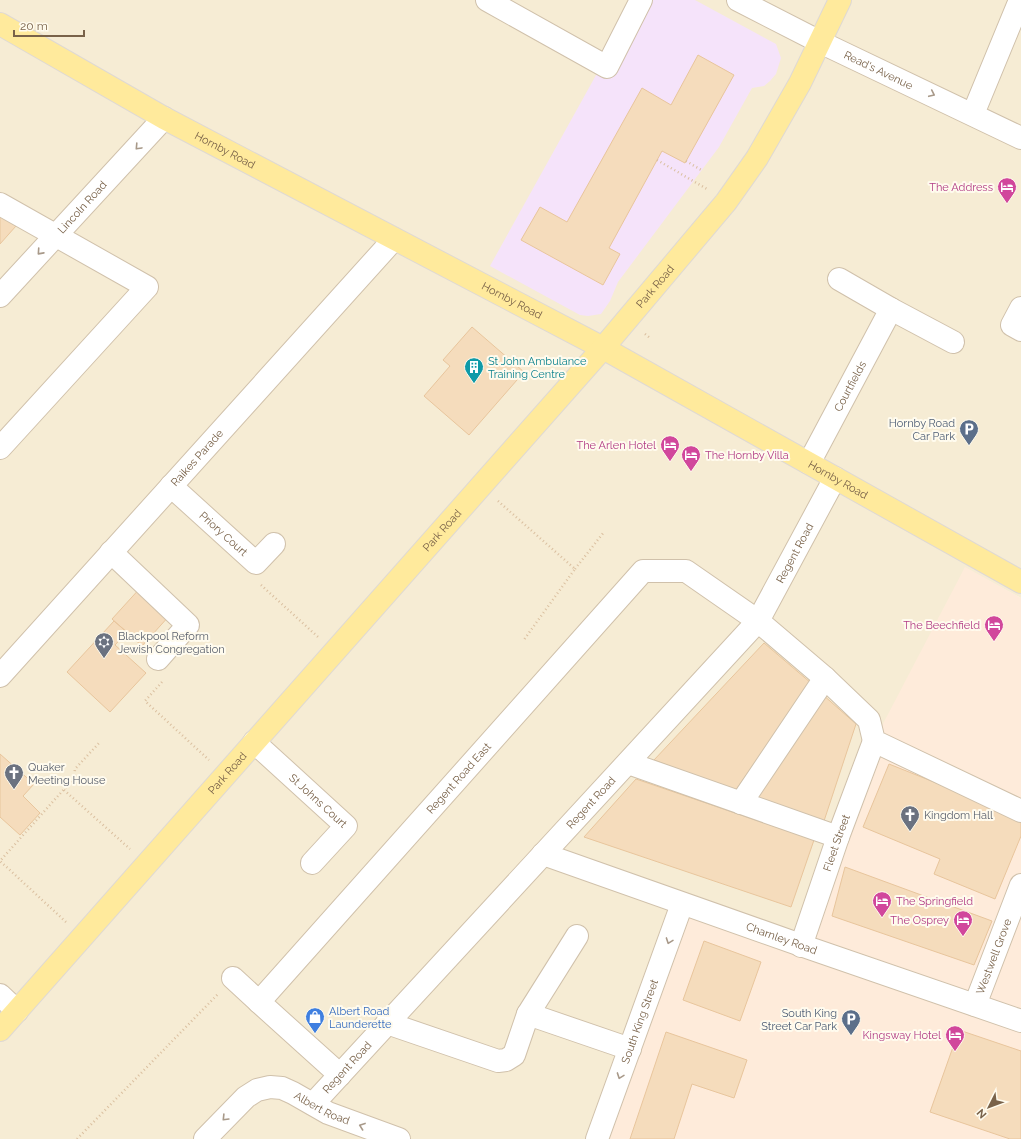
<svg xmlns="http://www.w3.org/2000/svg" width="1021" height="1139" font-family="Raleway,sans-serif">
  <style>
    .residential { fill: #f6ecd4 }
    .commercial { fill: #feebda }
    .education { fill: #f5e3fa }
    .building { fill: #f5dcbc; stroke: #e8c59c }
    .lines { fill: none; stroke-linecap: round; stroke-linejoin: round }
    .minor-casing { stroke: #d0c1ab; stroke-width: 24 }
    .major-casing { stroke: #dfd9d3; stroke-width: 24 }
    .path { stroke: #dabf9f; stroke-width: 2.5; stroke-dasharray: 1 3; stroke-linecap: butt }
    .minor { stroke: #fff; stroke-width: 22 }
    .major { stroke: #ffea9c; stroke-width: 22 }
    .oneway { stroke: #a89989 }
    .labels { text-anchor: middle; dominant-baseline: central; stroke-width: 4; stroke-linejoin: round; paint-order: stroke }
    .street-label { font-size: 11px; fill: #796249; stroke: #fffbee }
    .hotel-label { font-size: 11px; fill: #b23c85; stroke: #fffbee; text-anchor: end }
    .culture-label { font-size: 11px; fill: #0d838f; stroke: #fffbee; text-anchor: start }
    .service-label { font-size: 11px; fill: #4e5e75; stroke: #fffbee; text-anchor: end }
    .worship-label { font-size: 11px; fill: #5b616d; stroke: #fffbee; text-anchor: start }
    .shop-label { font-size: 11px; fill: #366cbe; stroke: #fffbee; text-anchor: start }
  </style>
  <rect width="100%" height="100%" fill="#fef8e6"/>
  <path class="residential" d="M0,0H1021V598L965,568L801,946L598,1139H0Z"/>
  <path class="commercial" d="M965,567L1021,598V1139H598L682,904L801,945L874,741Z"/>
  <path class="education" d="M652,0H695L776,44L781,58L776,74L770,81L764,86L752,88L719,147L618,282L610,301L601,314L588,316L580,315L490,266L600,68L614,75Z"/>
  <path class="building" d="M698,55L734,75L685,163L662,151L609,248L620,254L603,285L521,240L540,207L567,222L642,88L671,105Z
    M0,215L16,226L0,244Z
    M472,327L524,372L469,435L424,396L450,366L443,360Z
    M142,586L170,615L142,646L112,619Z
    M114,621L127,632L115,645L146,673L110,712L67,672Z
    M764,643L811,683L735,791L654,760Z
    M822,694L856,724L823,824L755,798Z
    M0,754L34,784L23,796L40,813L20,835L0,817Z
    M889,764L1021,817V836L995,899L934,874L940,859L863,827Z
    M636,779L814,840L791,907L584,837Z
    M845,867L992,921L974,965L832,916Z
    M704,941L761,962L740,1021L683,1000Z
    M959,1030L1021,1051V1139H1010L930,1112Z
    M666,1032L747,1060L734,1098L692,1084L674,1139H630Z"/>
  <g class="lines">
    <g class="minor-casing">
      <g id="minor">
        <path d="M487,0L607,67L641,0"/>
        <path id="s1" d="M738,0L820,42L1021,138"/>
        <path d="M973,114L1020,0"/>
        <path d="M0,204L147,287L0,448"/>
        <path id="s2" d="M0,296L164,118"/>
        <path d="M1021,308L1012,325L1021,330"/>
        <path d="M891,309L953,342"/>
        <path id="s3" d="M809,463L891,309L839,279"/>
        <path id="s4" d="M171,486L256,563L274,544"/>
        <path d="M111,552L188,625L158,659"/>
        <path id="s5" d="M0,676L394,239"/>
        <path id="s6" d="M254,742L346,826L312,863"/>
        <path d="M628,763L838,837"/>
        <path d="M741,803L825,678"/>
        <path id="s7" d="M543,854L812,949L1021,1021"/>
        <path id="s8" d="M801,946L838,837L874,741"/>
        <path d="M233,978L259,1002"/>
        <path d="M0,995L17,1011"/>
        <path id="s9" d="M975,1005L1021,885"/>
        <path d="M528,1014L577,936"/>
        <path d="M387,1023L498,1061L506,1060L514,1055L528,1014L630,1049"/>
        <path id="s10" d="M340,1075L259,1002L643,571H686L758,621L825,678L869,720L874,741L1021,811"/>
        <path id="s11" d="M313,1104L758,621L835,478"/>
        <path id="s12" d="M205,1139L246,1097L257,1090L270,1087L282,1088L293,1093L328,1113L399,1139"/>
        <path id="s13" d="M597,1139L682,904"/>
      </g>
    </g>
    <g class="major-casing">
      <g id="major">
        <path id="s14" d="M0,24L164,118L603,348L1021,582"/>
        <path id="s15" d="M0,1030L603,348L726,202L757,158L800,83L840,0"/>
      </g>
    </g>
    <path class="path" d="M657,160L707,189
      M686,161L703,171
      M645,334L650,338
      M498,501L575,569L523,641
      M575,569L604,532
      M261,585L318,637
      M162,682L145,701L209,760
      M64,790L130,849
      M66,922L0,861L74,778L75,769L99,743
      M77,1139L218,994"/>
    <use href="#minor" class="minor"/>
    <use href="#major" class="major"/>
  </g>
  <defs><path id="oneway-chevron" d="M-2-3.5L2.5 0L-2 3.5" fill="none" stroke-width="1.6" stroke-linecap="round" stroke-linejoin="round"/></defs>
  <g class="oneway">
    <use href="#oneway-chevron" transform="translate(932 94) rotate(25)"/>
    <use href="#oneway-chevron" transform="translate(138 147) rotate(133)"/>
    <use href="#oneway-chevron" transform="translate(40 252) rotate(132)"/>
    <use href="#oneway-chevron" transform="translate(669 941) rotate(110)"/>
    <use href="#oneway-chevron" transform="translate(620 1076) rotate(110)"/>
    <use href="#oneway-chevron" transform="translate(225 1118) rotate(134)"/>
    <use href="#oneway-chevron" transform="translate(362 1126) rotate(-160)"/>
  </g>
  <defs>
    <g id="hotel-pin" transform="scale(1)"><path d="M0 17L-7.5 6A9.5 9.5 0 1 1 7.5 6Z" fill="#d1479c" stroke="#fffbee"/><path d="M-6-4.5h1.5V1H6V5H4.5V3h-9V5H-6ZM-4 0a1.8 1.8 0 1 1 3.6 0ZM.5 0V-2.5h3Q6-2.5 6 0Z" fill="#fff"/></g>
    <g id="building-pin" transform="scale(1)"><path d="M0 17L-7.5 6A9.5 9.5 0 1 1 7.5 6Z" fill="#0f9aa8" stroke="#fffbee"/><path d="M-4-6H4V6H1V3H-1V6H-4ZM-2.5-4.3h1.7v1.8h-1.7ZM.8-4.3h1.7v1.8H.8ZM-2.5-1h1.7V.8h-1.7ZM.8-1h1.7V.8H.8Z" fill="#fff"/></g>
    <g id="parking-pin" transform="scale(1)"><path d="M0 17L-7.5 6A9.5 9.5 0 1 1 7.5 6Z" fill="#5c6f8a" stroke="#fffbee"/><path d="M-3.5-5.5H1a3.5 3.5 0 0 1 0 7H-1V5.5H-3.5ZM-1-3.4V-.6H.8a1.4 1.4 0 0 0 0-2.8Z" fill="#fff"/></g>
    <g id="synagogue-pin" transform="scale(1)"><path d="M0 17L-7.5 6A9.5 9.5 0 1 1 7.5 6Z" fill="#6b7280" stroke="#fffbee"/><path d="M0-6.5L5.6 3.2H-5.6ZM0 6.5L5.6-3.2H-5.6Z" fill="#fff"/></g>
    <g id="church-pin" transform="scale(1)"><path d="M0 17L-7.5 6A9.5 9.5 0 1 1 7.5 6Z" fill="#6b7280" stroke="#fffbee"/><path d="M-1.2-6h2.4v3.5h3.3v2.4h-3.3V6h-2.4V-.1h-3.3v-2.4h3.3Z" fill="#fff"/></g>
    <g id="shop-pin" transform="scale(1)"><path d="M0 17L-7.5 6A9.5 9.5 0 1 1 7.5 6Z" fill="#3f7fe0" stroke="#fffbee"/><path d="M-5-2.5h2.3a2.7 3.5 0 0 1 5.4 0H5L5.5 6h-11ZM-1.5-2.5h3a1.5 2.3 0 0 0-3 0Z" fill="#fff"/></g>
  </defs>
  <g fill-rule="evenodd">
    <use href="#hotel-pin" x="1007" y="187"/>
    <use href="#building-pin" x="474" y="367"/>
    <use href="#parking-pin" x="969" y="429"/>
    <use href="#hotel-pin" x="670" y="445"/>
    <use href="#hotel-pin" x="691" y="455"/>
    <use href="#hotel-pin" x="994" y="625"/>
    <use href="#synagogue-pin" x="104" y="642"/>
    <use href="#church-pin" x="14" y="773"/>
    <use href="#church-pin" x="910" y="815"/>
    <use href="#hotel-pin" x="882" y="901"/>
    <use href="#hotel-pin" x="963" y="920"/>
    <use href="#shop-pin" x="315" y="1017"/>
    <use href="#parking-pin" x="851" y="1019"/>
    <use href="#hotel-pin" x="955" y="1035"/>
  </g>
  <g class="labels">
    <g class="street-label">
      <text stroke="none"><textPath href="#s1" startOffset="157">Read's Avenue</textPath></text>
      <text stroke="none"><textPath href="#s14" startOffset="258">Hornby Road</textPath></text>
      <text stroke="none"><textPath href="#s2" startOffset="121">Lincoln Road</textPath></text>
      <text stroke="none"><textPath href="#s15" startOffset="991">Park Road</textPath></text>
      <text stroke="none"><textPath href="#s14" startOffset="582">Hornby Road</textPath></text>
      <text stroke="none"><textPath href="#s3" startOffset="87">Courtfields</textPath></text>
      <text stroke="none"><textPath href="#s5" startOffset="294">Raikes Parade</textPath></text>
      <text stroke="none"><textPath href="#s14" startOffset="954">Hornby Road</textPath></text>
      <text stroke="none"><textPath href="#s15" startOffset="667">Park Road</textPath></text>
      <text stroke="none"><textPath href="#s4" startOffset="71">Priory Court</textPath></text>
      <text stroke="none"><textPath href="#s11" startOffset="734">Regent Road</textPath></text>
      <text stroke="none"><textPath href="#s15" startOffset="343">Park Road</textPath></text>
      <text stroke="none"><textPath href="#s10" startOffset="409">Regent Road East</textPath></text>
      <text stroke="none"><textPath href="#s6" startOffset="87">St Johns Court</textPath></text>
      <text stroke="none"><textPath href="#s11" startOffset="410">Regent Road</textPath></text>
      <text stroke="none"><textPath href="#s8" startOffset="109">Fleet Street</textPath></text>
      <text stroke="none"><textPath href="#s7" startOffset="253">Charnley Road</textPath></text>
      <text stroke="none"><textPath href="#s9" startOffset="52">Westwell Grove</textPath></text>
      <text stroke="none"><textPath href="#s13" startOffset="125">South King Street</textPath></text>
      <text stroke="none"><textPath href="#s11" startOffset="50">Regent Road</textPath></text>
      <text stroke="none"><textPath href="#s12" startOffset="142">Albert Road</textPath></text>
    </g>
    <g class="hotel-label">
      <text x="993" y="187">The Address</text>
      <text x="656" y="445">The Arlen Hotel</text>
      <text x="705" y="455" text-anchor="start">The Hornby Villa</text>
      <text x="980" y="625">The Beechfield</text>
      <text x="896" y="901" text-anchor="start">The Springfield</text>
      <text x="949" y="920">The Osprey</text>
      <text x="941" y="1035">Kingsway Hotel</text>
    </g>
    <g class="culture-label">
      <text x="488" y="361">St John Ambulance<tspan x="488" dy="13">Training Centre</tspan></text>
    </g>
    <g class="service-label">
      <text x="955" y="423">Hornby Road<tspan x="955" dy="13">Car Park</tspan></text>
      <text x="837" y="1013">South King<tspan x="837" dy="13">Street Car Park</tspan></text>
    </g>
    <g class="worship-label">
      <text x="118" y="636">Blackpool Reform<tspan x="118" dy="13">Jewish Congregation</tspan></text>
      <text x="28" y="767">Quaker<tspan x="28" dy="13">Meeting House</tspan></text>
      <text x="924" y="815">Kingdom Hall</text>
    </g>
    <g class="shop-label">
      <text x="329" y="1011">Albert Road<tspan x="329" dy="13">Launderette</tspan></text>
    </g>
  </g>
  <g transform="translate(989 1107) rotate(228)" stroke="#fffbee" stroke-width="3" paint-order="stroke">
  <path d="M0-3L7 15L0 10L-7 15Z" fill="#796249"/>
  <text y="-6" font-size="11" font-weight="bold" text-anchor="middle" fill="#796249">N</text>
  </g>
  <path d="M14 30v6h70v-6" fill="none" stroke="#796249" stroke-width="2"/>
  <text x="20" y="30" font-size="12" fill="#796249" stroke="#fffbee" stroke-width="3" paint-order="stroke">20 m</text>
</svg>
